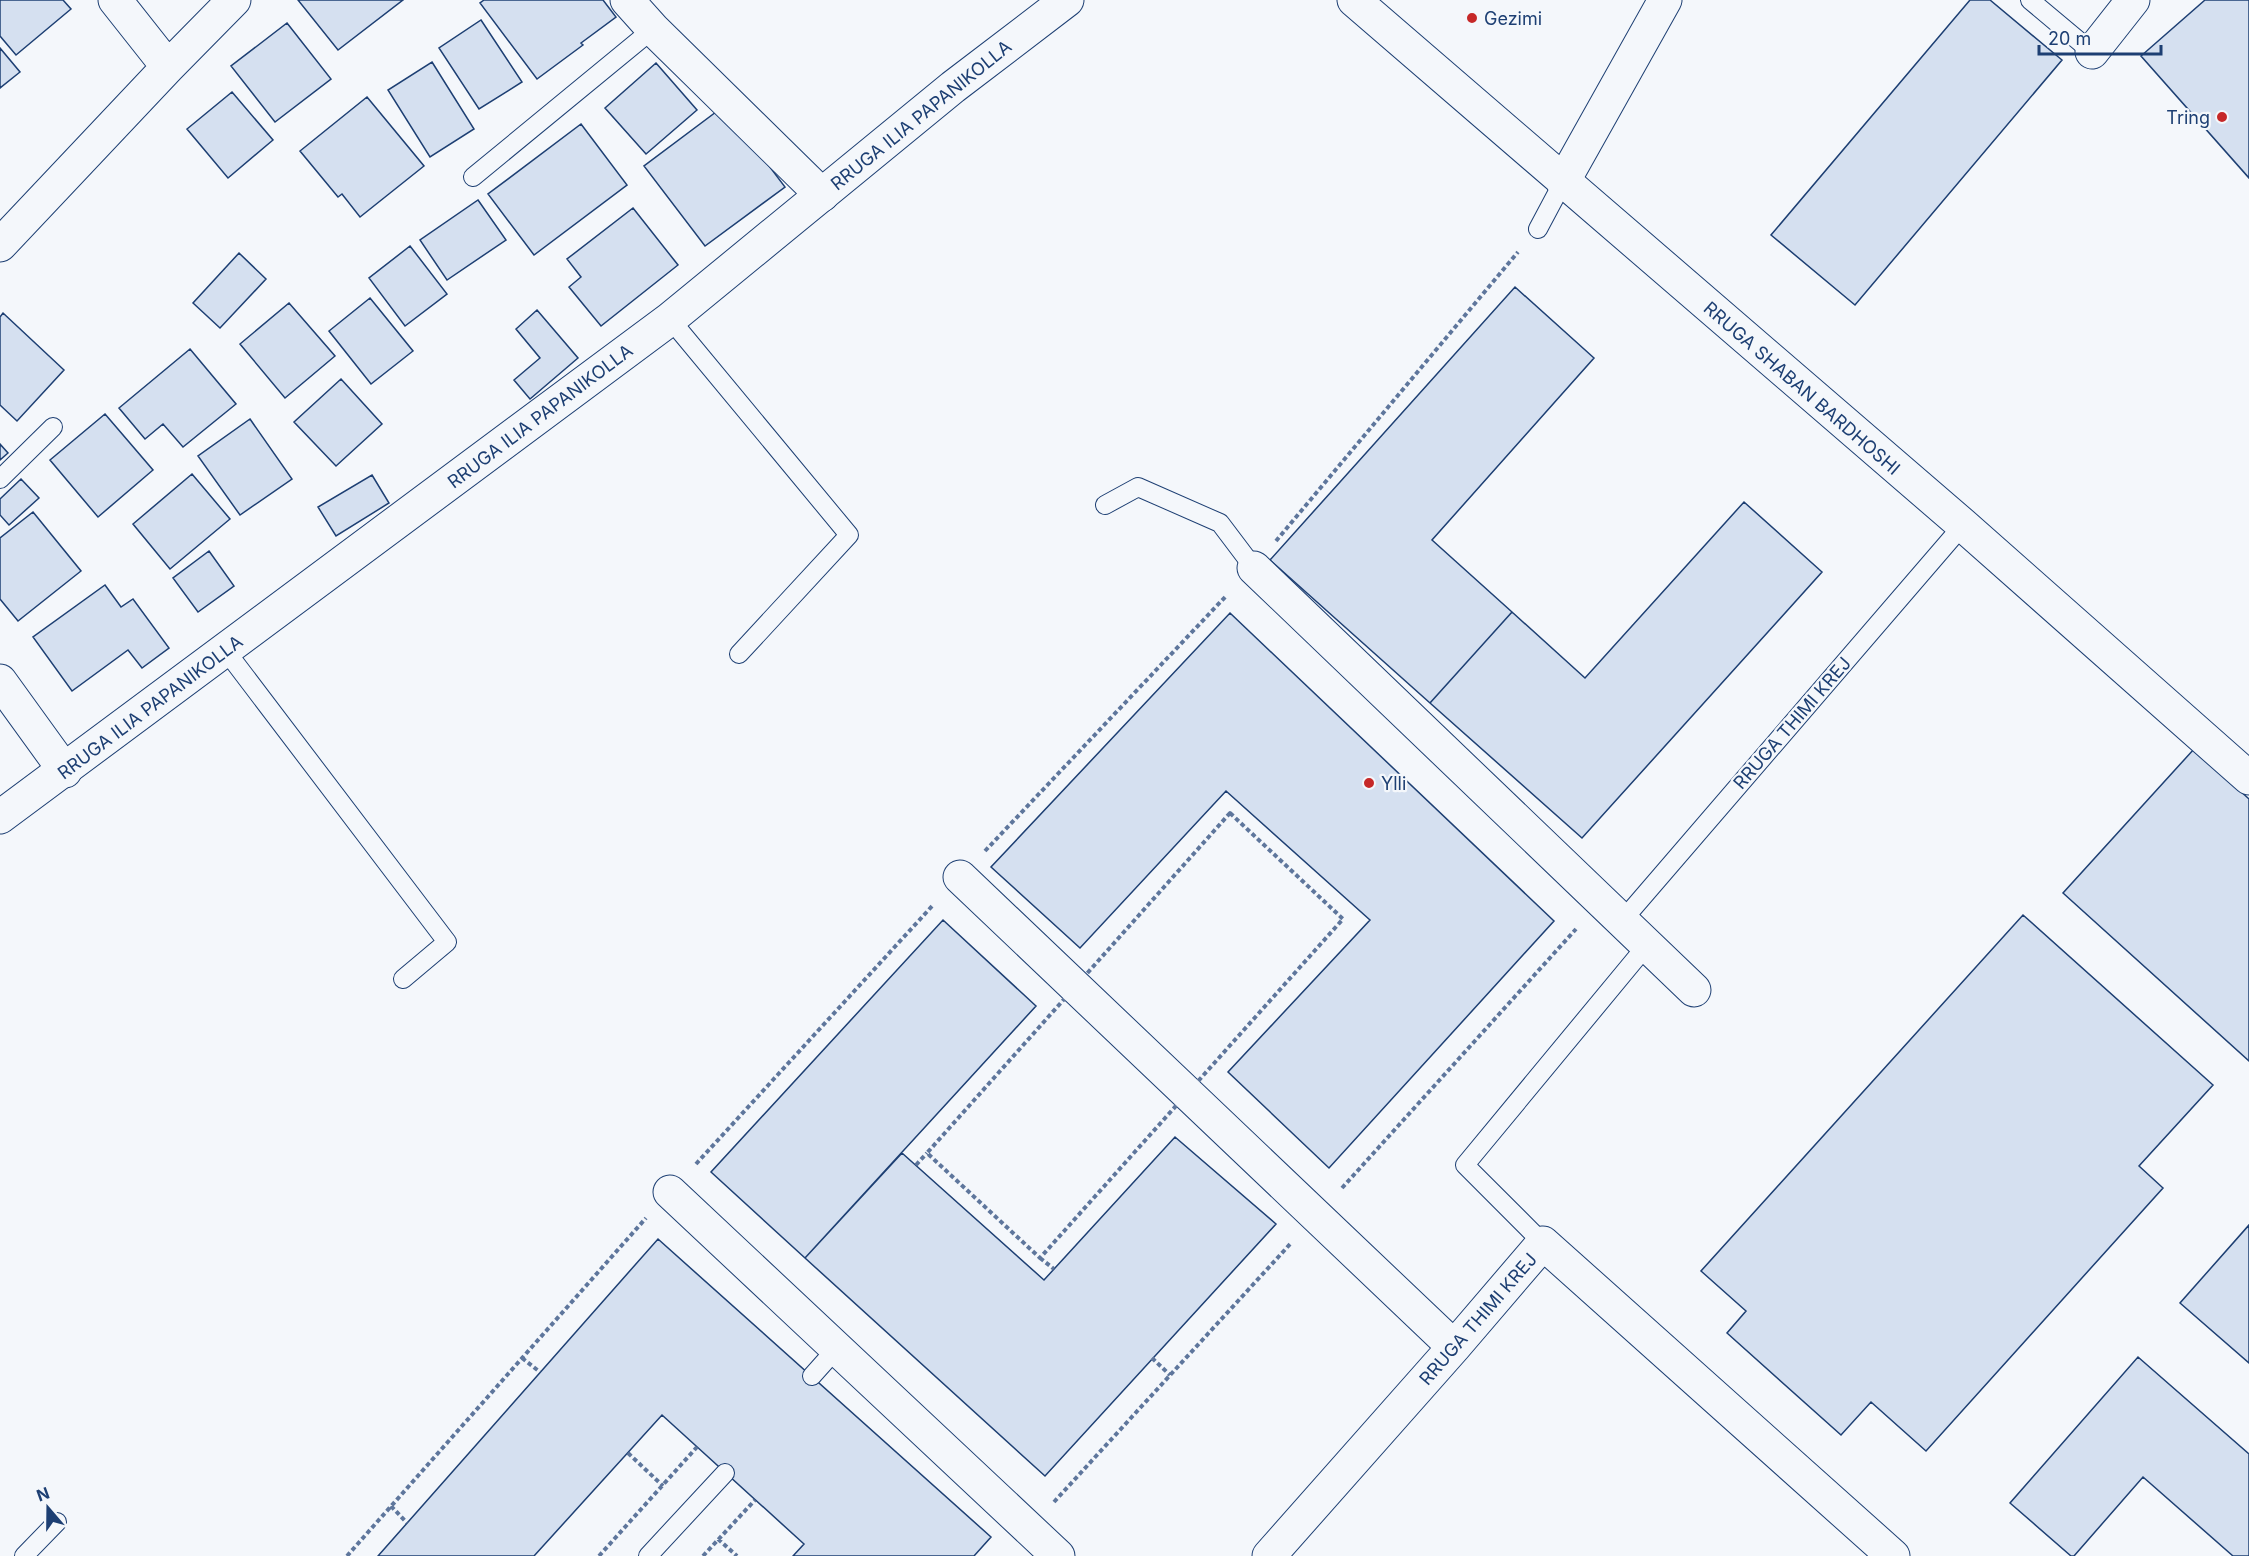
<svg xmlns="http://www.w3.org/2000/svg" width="2249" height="1556" font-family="Inter,sans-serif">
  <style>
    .building { fill: #d5e0f0; stroke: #1d3f73; stroke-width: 1.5 }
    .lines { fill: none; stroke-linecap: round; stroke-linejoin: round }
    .lane-casing { stroke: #1d3f73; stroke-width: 20 }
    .street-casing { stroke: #1d3f73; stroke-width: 35 }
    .secondary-casing { stroke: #1d3f73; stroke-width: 35 }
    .path { stroke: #5e769c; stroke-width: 4; stroke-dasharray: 4.5 3; stroke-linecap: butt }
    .lane { stroke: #f4f7fb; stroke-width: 18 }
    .street { stroke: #f4f7fb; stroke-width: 33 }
    .secondary { stroke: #f4f7fb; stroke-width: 33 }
    .poi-dot { fill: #c62828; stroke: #f4f7fb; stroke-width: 2 }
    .labels { text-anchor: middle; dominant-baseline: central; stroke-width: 4.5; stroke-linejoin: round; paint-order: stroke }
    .poi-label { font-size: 18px; fill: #1d3f73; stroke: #f4f7fb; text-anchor: start }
    .street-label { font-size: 18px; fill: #1d3f73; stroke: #f4f7fb }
  </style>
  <rect width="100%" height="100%" fill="#f4f7fb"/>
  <path class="building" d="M0,0H63L71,9L16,55L0,36Z
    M298,0H403L338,50Z
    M484,0H603L616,17L581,43L583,45L537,79L480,3Z
    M1970,0H1990L2062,60L1855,305L1771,235Z
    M2205,0H2249V178L2141,56Z
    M481,20L522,82L479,109L439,48Z
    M287,23L331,79L275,122L231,66Z
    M0,48L20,72L0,88Z
    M432,62L474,129L430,157L388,90Z
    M656,63L697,110L646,154L605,108Z
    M232,92L273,140L228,178L187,129Z
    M367,97L424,166L360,217L342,194L338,197L300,151Z
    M724,106L785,187L705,246L644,166Z
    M581,124L627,185L534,255L488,194Z
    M478,200L506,240L447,280L420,240Z
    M633,208L678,265L601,326L569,287L581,277L567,259Z
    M410,246L447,294L405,326L369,278Z
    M239,253L266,279L220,328L193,303Z
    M1515,287L1594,358L1432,540L1512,612L1430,703L1270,560Z
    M370,298L413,351L371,384L329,331Z
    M289,303L335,356L285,398L240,344Z
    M537,310L578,358L530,399L514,380L540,358L516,329Z
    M3,313L64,370L17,421L0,405V317Z
    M190,349L236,404L183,447L163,424L145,439L119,408Z
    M341,379L382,424L336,466L294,422Z
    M105,414L153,470L98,517L50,460Z
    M250,419L292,479L240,515L198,456Z
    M0,444L8,453L0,460Z
    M192,474L230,519L170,569L133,524Z
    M372,475L389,503L336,536L318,507Z
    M21,479L39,498L9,525L0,515V499Z
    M1744,502L1822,572L1582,838L1430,703L1512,612L1585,678Z
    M33,512L81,571L18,621L0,599V538Z
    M209,551L234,586L198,612L173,578Z
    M105,585L121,607L133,599L169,648L142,668L128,650L72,691L33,637Z
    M1230,613L1554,921L1329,1168L1228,1072L1370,920L1226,791L1080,948L991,867Z
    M2194,749L2249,799V1061L2063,893Z
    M2023,915L2213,1085L2139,1166L2163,1188L1926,1451L1871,1402L1841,1435L1727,1333L1746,1311L1701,1271Z
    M943,920L1036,1006L805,1258L711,1172Z
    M1175,1137L1276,1224L1045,1476L805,1258L902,1153L1044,1280Z
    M2249,1225V1363L2180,1303Z
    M658,1239L991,1537L974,1556H793L804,1544L662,1415L534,1556H378Z
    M2138,1357L2249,1454V1556H2233L2143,1477L2074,1556H2071L2010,1503Z"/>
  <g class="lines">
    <g class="lane-casing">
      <path id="lane" d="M2030,0L2092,52
        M473,177L653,29
        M1538,229L1563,182
        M670,319L849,535L739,654
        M0,479L53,427
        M1105,505L1138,487L1220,523L1254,568
        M226,651L447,942L403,979
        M1622,921L1963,525
        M1543,1243L1465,1165L1647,945
        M812,1376L837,1348
        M24,1556L57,1522
        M648,1556L725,1473"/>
    </g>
    <g class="street-casing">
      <path id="street" d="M115,0L168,67
        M627,0L653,29L822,195
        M2092,52L2133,0
        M1563,182L1665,0
        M0,245L168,67L234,0
        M1254,568L1694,990
        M0,681L65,771
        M960,877L1454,1347
        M670,1192L1058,1556
        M1269,1556L1454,1347L1543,1243L1893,1556"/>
    </g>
    <g class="secondary-casing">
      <path id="secondary" d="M1354,0L1963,525L2249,778
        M0,817L670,319L953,87L1067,0"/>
    </g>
    <path class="path" d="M1276,541L1518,252
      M1230,813L1343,919L1040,1258L927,1153Z
      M985,851L1227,595
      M696,1164L934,904
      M916,1165L927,1153
      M1342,1188L1576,929
      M1040,1258L1054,1269
      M522,1358L540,1372
      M1152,1358L1170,1375
      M628,1453L663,1486
      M1054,1502L1292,1242
      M391,1506L407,1523
      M718,1539L737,1556
      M347,1556L646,1218
      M599,1556L697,1447
      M703,1556L755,1500"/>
    <use href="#lane" class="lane"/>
    <use href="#street" class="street"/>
    <use href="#secondary" class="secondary"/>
  </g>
  <g class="poi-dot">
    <circle cx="1472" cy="18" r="6"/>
    <circle cx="2222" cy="117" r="6"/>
    <circle cx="1369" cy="783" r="6"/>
  </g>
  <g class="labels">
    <g class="poi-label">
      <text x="1484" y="18">Gezimi</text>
      <text x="2210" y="117" text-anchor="end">Tring</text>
      <text x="1381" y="783">Ylli</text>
    </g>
    <g class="street-label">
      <text transform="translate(921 115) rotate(-39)">RRUGA ILIA PAPANIKOLLA</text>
      <text transform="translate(1802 388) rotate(41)">RRUGA SHABAN BARDHOSHI</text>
      <text transform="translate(540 416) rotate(-37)">RRUGA ILIA PAPANIKOLLA</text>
      <text transform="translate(150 707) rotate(-37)">RRUGA ILIA PAPANIKOLLA</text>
      <text transform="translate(1792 723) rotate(-49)">RRUGA THIMI KREJ</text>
      <text transform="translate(1478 1319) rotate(-49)">RRUGA THIMI KREJ</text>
    </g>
  </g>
  <g transform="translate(48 1508) rotate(340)" stroke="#f4f7fb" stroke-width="4.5" paint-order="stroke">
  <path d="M0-4.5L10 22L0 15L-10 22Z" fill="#1d3f73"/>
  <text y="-9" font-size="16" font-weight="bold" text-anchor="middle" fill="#1d3f73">N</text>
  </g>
  <path d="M2039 45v9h122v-9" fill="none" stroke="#1d3f73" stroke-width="3"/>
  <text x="2048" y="45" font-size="18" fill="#1d3f73" stroke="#f4f7fb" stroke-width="4.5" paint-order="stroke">20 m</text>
</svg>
